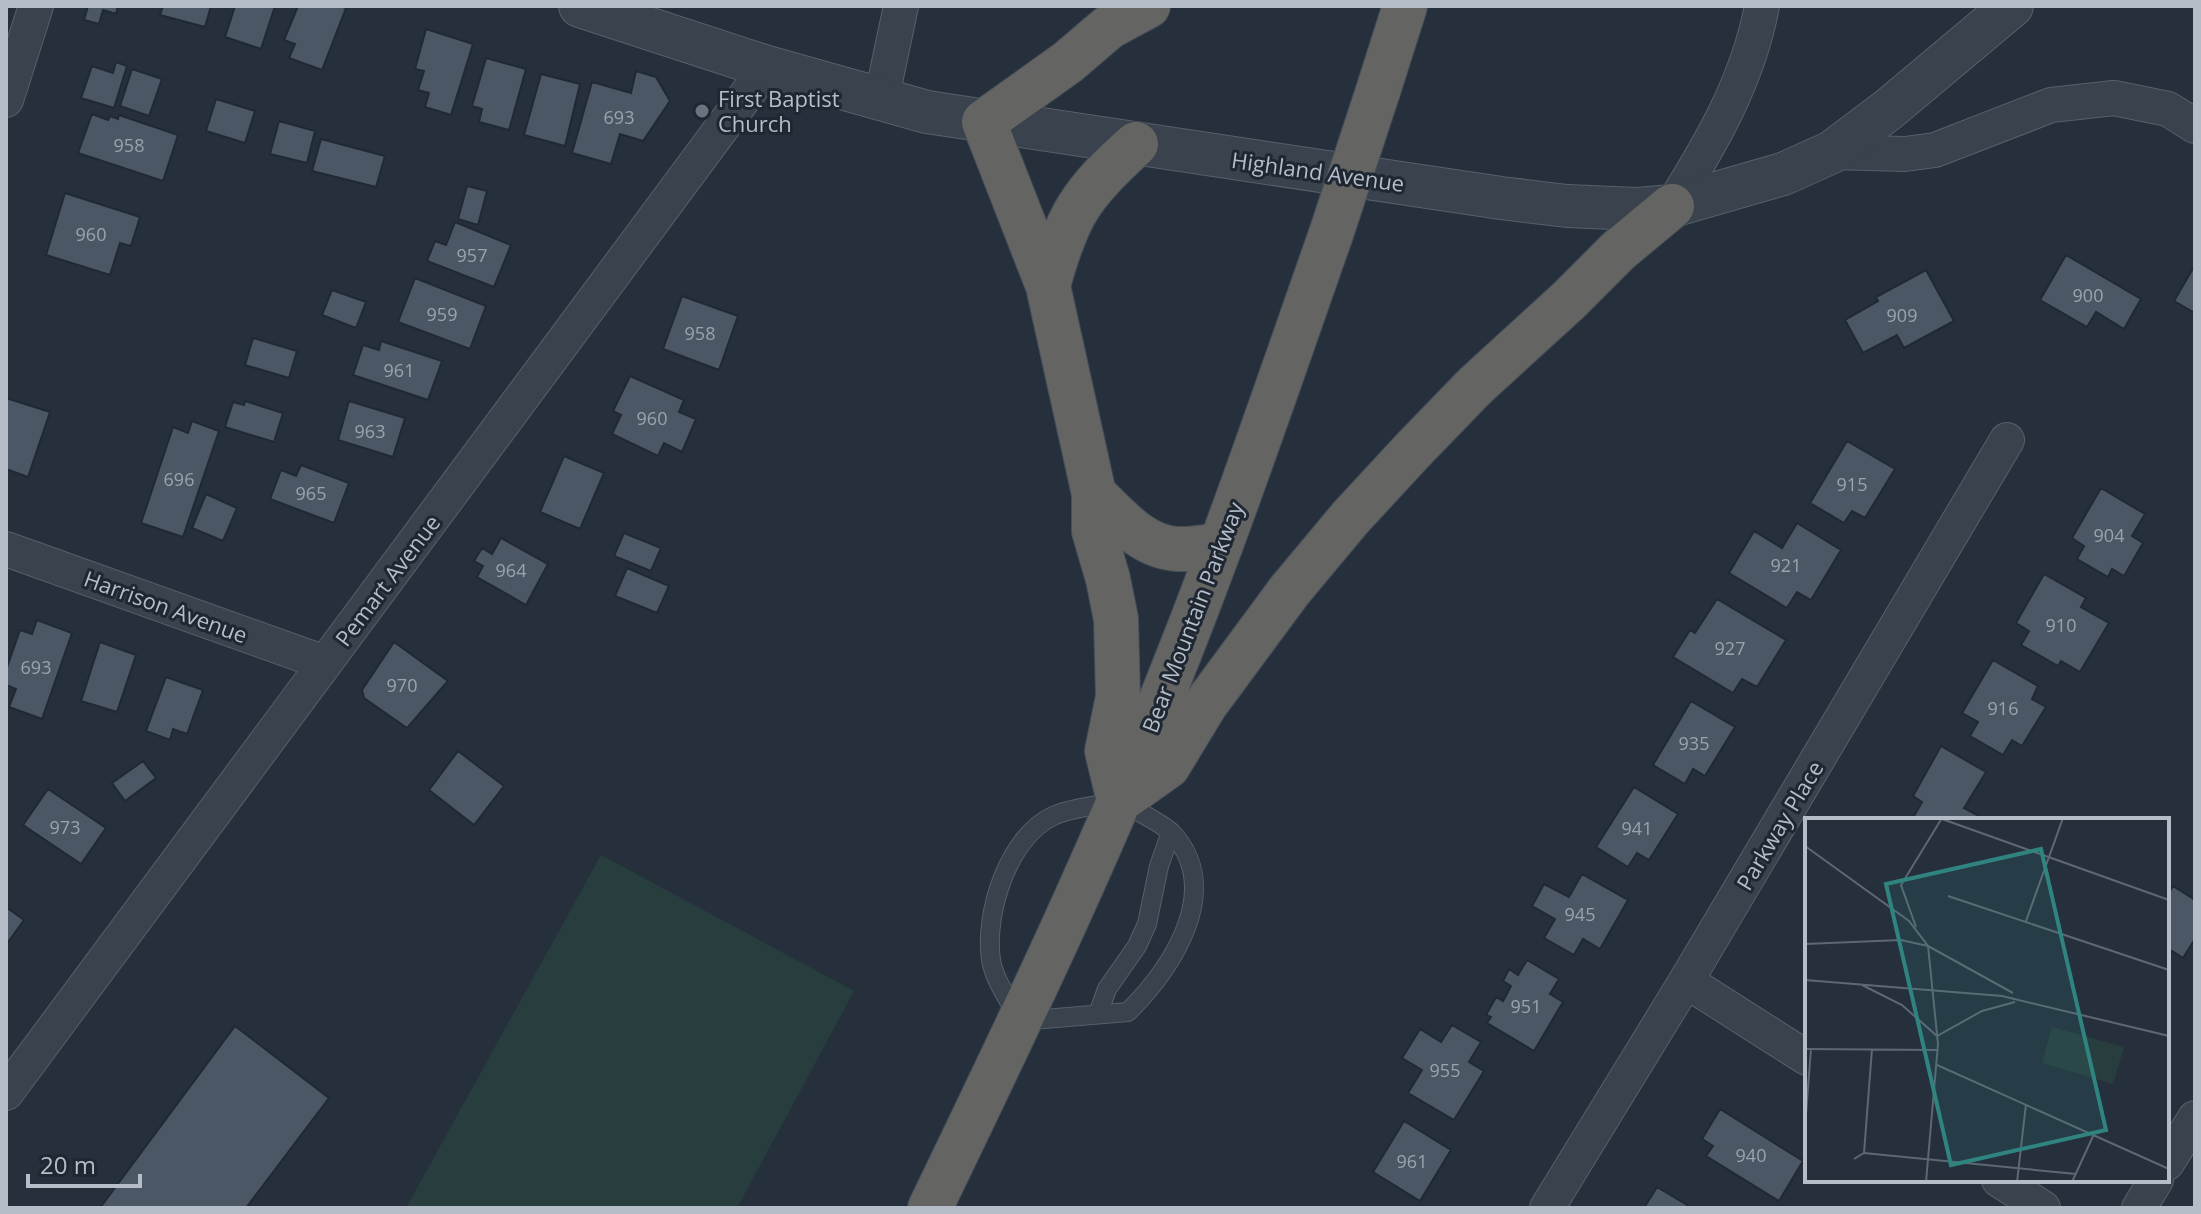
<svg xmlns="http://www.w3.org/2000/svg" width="2201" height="1214" font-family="'Open Sans',sans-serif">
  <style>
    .green { fill: #283e3e }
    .building { fill: #4b5765; stroke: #202934; stroke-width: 2 }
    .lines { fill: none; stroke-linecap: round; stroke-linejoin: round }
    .service-casing { stroke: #57606b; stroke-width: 20 }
    .minor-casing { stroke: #57606b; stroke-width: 36 }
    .tertiary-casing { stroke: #57606b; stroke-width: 44 }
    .trunk-casing { stroke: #444d58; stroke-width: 46 }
    .service { stroke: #39424d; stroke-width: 18 }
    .minor { stroke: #39424d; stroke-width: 34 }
    .tertiary { stroke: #39424d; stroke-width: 42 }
    .trunk { stroke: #646462; stroke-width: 44 }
    .trunk-bridge-casing { stroke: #444d58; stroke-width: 46; stroke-linecap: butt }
    .trunk-bridge { stroke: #646462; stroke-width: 44 }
    .worship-dot { fill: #6b7280; stroke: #1e2732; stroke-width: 3 }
    .labels { text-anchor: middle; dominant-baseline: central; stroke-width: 6; stroke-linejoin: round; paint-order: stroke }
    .number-label { font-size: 18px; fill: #9aa4af }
    .poi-label { font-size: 22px; fill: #b4bdc8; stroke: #1e2732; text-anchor: start }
    .street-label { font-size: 22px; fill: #b4bdc8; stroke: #1e2732 }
    .inset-road { fill: none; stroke: #5e6874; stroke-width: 2 }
    .view { fill: #308480; fill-opacity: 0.15; stroke: #308480; stroke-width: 4 }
    .inset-edge { fill: none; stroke: #b4bdc8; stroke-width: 4 }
  </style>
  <rect width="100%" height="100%" fill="#25303c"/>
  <path class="green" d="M601,855L854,991L737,1208H406Z"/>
  <path class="building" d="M88,6H118L116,14L103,10L99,24L84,20Z
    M163,6H211L205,27L160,15Z
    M235,6H275L261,49L225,37Z
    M298,6H340L346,8L322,70L289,58L295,44L284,40Z
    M426,29L473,44L451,115L425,107L429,93L418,90L424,71L415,69Z
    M486,58L526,69L509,130L479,122L482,109L472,106Z
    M116,62L127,66L114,108L81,98L92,66L113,73Z
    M132,69L162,79L149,116L120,106Z
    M636,71L656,77L670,101L643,141L620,134L611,164L572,153L592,82L631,93Z
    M541,74L580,84L565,146L524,135Z
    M216,99L255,111L245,143L206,131Z
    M92,114L108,120L110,116L118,119L119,115L178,135L163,181L78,153Z
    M279,121L315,131L307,163L270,154Z
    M321,139L385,156L376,187L312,171Z
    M467,186L487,191L478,225L458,219Z
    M65,193L140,217L131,246L120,243L110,275L46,255Z
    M455,222L511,245L494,287L427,261L435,241L446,245Z
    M2066,255L2141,299L2124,329L2096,312L2087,327L2040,300Z
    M2195,265V313L2174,301Z
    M1926,270L1954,321L1904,348L1897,335L1863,353L1845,320L1878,301L1876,297Z
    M415,278L486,306L470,349L398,322Z
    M332,290L366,302L356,328L322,315Z
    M682,296L738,316L719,370L663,349Z
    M253,338L297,351L289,378L245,365Z
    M381,341L442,361L428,400L353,375L363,345L379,350Z
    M630,376L684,400L679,412L696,419L682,452L664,443L658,456L612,434L621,415L613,411Z
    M6,398L50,412L28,477L6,469Z
    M245,401L283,413L274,442L225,427L233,402L244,405Z
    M349,401L405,418L393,457L338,440Z
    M192,421L219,431L183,537L141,523L173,427L188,433Z
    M1847,441L1895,469L1865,518L1852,511L1844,523L1810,503Z
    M564,456L604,473L580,529L540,512Z
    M301,465L349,483L334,523L270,499L281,470L296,476Z
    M2101,488L2145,514L2132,536L2143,543L2124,576L2112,569L2108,577L2077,559L2084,546L2072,538Z
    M206,494L237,508L223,541L192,528Z
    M1797,523L1841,550L1811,600L1797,592L1787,608L1729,573L1754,531L1782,548Z
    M624,533L661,548L651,571L614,556Z
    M501,538L548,564L526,605L477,577L483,566L474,561L482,548L492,554Z
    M627,568L669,586L657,613L615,596Z
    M2044,574L2086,598L2081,607L2109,623L2080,672L2061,661L2058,666L2021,645L2029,631L2016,623Z
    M1717,599L1786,640L1757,687L1742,679L1733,693L1673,657L1690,630L1695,633Z
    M37,620L72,633L42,719L9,707L16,689L6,685V670L20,630L32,634Z
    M100,642L136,655L117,712L81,701Z
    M394,642L448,681L407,728L364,698L362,690Z
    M1993,660L2038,686L2032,699L2046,707L2022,746L2012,740L2003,755L1970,736L1978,722L1962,713Z
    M166,677L203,690L187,734L173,729L170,740L146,731Z
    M1691,701L1735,727L1705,776L1693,769L1685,784L1653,765Z
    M1941,746L1986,772L1964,808L1981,817L1979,820H1921L1914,816L1922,802L1913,796Z
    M458,751L504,786L474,825L429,790Z
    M143,761L156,778L125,801L112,783Z
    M1634,787L1678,814L1649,860L1637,853L1628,867L1596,847Z
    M48,789L106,828L81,864L23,825Z
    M1582,874L1628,900L1600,949L1583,939L1574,955L1544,938L1555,919L1532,906L1544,884L1569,897Z
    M2173,886L2195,900V939L2183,958L2172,951L2167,959V896Z
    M6,907L24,920L6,945Z
    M1527,960L1559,979L1550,994L1563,1002L1534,1051L1487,1023L1491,1017L1486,1015L1496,997L1503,1001L1511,986L1503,981L1509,969L1518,975Z
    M1452,1025L1481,1042L1469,1062L1484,1071L1454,1120L1408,1093L1422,1070L1402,1058L1420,1029L1441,1042Z
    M235,1026L329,1098L246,1208H100Z
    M1720,1109L1803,1161L1779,1201L1706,1156L1713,1146L1702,1139Z
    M1404,1121L1451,1150L1420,1201L1373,1172Z
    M1657,1187L1692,1208H1644Z"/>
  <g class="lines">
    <g class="service-casing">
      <path id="service" d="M1119,801C1134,810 1161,822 1172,833C1225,890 1171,969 1128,1012L1020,1021C1011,1003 994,980 991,960C984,914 1008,837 1053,816C1072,807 1099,806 1119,801Z
        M1098,1014L1107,989L1137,946L1147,924L1159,866L1171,832"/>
    </g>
    <g class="minor-casing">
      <path id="minor" d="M6,100L36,6
        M881,101L901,6
        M1832,152L1905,154L1935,150L2051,105L2114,98L2168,109L2195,126
        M1672,206C1712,142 1748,80 1762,6
        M6,549L325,663
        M1686,981L1807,1058
        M6,1093L767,67
        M2167,1163L2195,1118
        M1999,1180L2043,1208
        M1547,1208L1686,981L2007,440
        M2139,1208L2156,1180"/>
    </g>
    <g class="tertiary-casing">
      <path id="tertiary" d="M580,6L767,67L927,112L1501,198L1567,206L1637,209L1672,206L1783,174L1832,152L1889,109L2012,6"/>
    </g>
    <g class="trunk-casing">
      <path id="trunk" d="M1378,91L1405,6
        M1048,286C1067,215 1081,193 1136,144
        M1094,494C1118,517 1142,547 1177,549C1191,550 1207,546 1221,545
        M1119,801L1107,751L1118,697L1116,619L1108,579L1094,531V494L1048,286L984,122L1068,62L1109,27L1148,6
        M1119,801L1168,766L1205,705L1290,590L1351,517L1413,450L1475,386L1568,301L1618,251L1672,206
        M930,1208C1016,1030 1102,851 1174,667C1231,524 1280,379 1331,234"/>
    </g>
    <use href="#service" class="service"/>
    <use href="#minor" class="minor"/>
    <use href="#tertiary" class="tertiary"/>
    <use href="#trunk" class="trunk"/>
    <g class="trunk-bridge-casing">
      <path id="trunk-bridge" d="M1331,234L1378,91"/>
    </g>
    <use href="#trunk-bridge" class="trunk-bridge"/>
  </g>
  <circle class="worship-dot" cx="702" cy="111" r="8"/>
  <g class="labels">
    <g class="number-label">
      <text x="619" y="117">693</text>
      <text x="129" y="145">958</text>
      <text x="91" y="234">960</text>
      <text x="472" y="255">957</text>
      <text x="2088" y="295">900</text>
      <text x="442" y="314">959</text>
      <text x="1902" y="315">909</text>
      <text x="700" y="333">958</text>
      <text x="399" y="370">961</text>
      <text x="652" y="418">960</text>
      <text x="370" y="431">963</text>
      <text x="179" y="479">696</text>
      <text x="1852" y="484">915</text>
      <text x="311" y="493">965</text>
      <text x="2109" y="535">904</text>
      <text x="1786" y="565">921</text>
      <text x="511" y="570">964</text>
      <text x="2061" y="625">910</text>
      <text x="1730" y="648">927</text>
      <text x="36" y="667">693</text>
      <text x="402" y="685">970</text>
      <text x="2003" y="708">916</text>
      <text x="1694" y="743">935</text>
      <text x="65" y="827">973</text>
      <text x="1637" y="828">941</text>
      <text x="1580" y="914">945</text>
      <text x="1526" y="1006">951</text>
      <text x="1445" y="1070">955</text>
      <text x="1751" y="1155">940</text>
      <text x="1412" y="1161">961</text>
    </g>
    <g class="poi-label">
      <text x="718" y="98">First Baptist<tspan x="718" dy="25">Church</tspan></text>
    </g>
    <g class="street-label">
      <text transform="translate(1318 171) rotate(8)">Highland Avenue</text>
      <text transform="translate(387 580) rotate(-53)">Pemart Avenue</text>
      <text transform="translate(166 606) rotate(20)">Harrison Avenue</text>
      <text transform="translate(1192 617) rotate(-69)">Bear Mountain Parkway</text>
      <text transform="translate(1779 825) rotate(-59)">Parkway Place</text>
    </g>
  </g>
  <g transform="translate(1805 818)">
    <rect width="364" height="364" fill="#25303c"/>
    <path d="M247,209L319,229L308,266L237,245Z" fill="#283e3e"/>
    <path class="inset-road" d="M137,1L364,82M0,28L104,103L123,128L133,226L121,364M143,78L364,152M221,103L258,0M111,109L96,67L137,0M0,126L96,122L123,128M123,128L208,175M0,162L197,178L364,218M57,167L97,187L132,218L177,193L210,184M0,231L133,232M132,247L364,351M0,309L6,231M59,335L67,231M49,341L59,335L271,356M212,364L221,286M267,364L289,316"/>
    <path class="view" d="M236,31L301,312L146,347L81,66Z"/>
    <rect width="364" height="364" class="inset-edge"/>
  </g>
  <rect width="2201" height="1214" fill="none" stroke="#b4bdc8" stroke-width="16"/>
  <path d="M28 1174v12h112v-12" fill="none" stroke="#b4bdc8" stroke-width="4"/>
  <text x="40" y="1174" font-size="24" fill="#b4bdc8" stroke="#1e2732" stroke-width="6" paint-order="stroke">20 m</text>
</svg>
